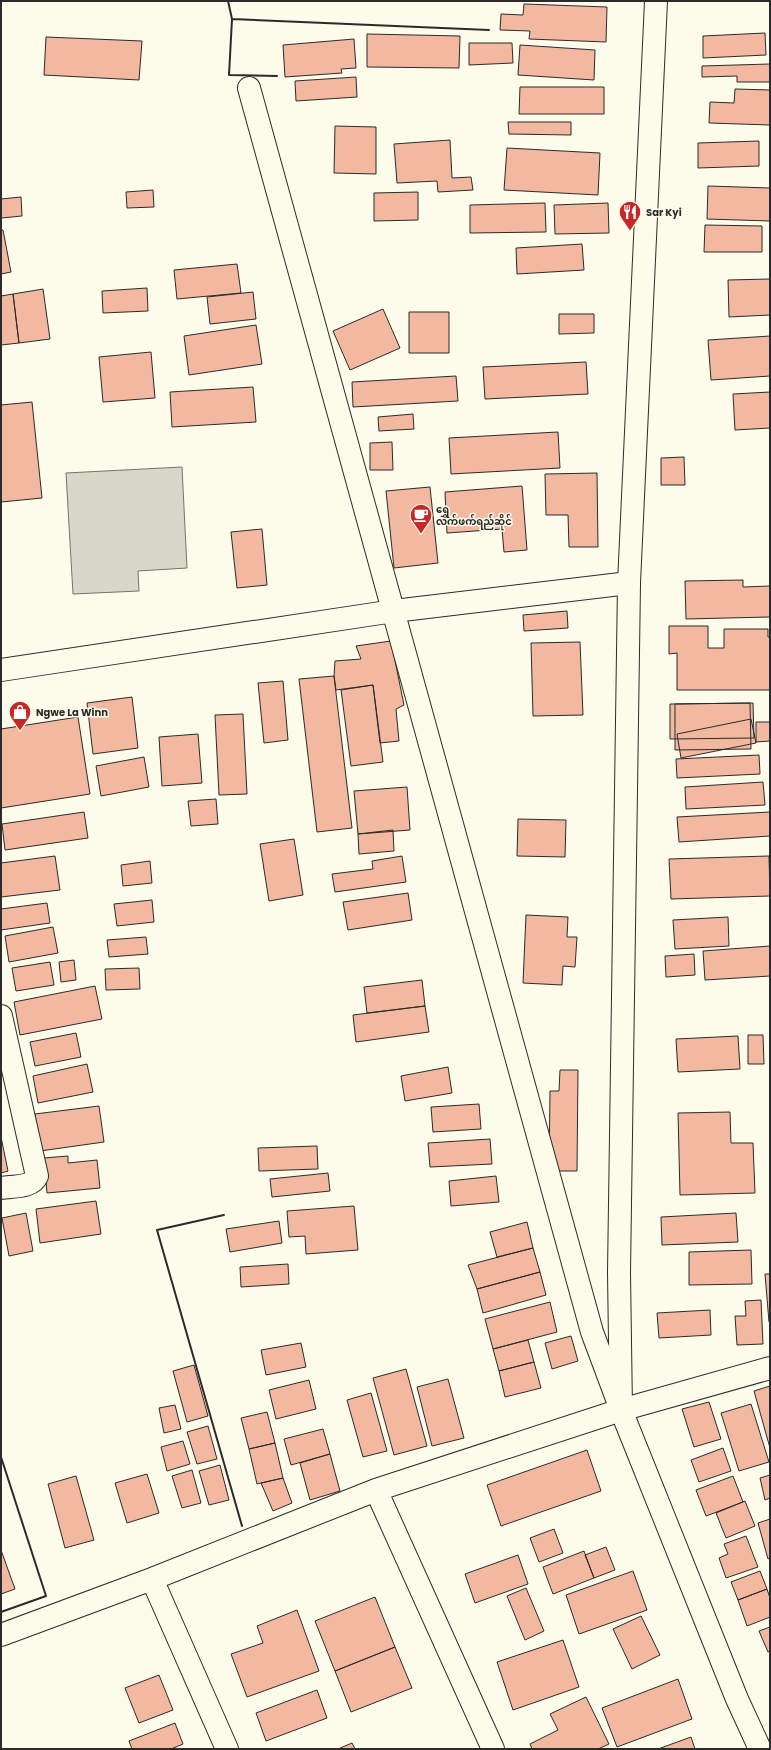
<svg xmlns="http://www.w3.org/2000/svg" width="771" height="1750" font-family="Poppins,'Noto Sans Myanmar',sans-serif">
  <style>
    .water { fill: #d8d7c9; stroke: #74746e }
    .building { fill: #f2b8a0; stroke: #2b2b2b }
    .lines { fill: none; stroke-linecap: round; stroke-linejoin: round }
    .street-casing { stroke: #2b2b2b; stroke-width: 24 }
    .secondary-casing { stroke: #2b2b2b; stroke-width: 24 }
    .street { stroke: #fdfbea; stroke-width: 22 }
    .secondary { stroke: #fdfbea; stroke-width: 22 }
    .wall { stroke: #2b2b2b; stroke-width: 2 }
    .labels { text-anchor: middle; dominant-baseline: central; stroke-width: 3; stroke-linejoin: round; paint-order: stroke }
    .poi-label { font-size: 10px; font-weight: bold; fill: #2b2b2b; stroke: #fdfbea; text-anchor: start }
  </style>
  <rect width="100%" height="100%" fill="#fdfbea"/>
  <path class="water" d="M182,467L187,568L138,571L139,591L73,594L66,473Z"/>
  <path class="building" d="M524,4L607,7L606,42L529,39L530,31L500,30L501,14L523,15Z
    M765,33L766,55L703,58V36Z
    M367,34L460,36L459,68L367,67Z
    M46,37L142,41L139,80L44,75Z
    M354,39L356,68L341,69L342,73L285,77L283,45Z
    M469,43H512L513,63L469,65Z
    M520,45L595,50L594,80L518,75Z
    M770,64V82H737V76L702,77V66Z
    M356,77L357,97L296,101L295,81Z
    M520,87H604V114H519Z
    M735,89L770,90V125L709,123L710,102L734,103Z
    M508,122H571V135L509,134Z
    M335,126L376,127V174L334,173Z
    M450,140L452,178L471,177L473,190L438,192L437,181L397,183L394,144Z
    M759,141V166L698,168V143Z
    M507,148L600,153L598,195L504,190Z
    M708,186L770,188V221L707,219Z
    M153,190L154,207L127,208L126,192Z
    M418,192V220L374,221V193Z
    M21,197L22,216L1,218V199Z
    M545,203L546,232L470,233V205Z
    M608,203L609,233L555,234L554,205Z
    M705,225L762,226V252H704Z
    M1,230H3L11,272L1,274Z
    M582,244L584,270L517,274L516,248Z
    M237,264L241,293L177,299L174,270Z
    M770,279V315L729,317L728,280Z
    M147,288L148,311L103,313L102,291Z
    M43,289L50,339L19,343L13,294Z
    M253,292L256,319L210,324L207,297Z
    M13,294L19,343L1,345V296Z
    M383,309L400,348L350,370L333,331Z
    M409,312H449V353H409Z
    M559,314H594V333L559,334Z
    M256,325L262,364L189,375L184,336Z
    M770,336V376L711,380L708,340Z
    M151,352L155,398L103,402L99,357Z
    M586,362L588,394L485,399L483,367Z
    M456,376L458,401L353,407L352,382Z
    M253,387L256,422L172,427L170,392Z
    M770,392V428L735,430L733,394Z
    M32,402L42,498L1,502V405Z
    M413,414L414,429L379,431L378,417Z
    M558,432L560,468L451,474L449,438Z
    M392,442L393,470H370V443Z
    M684,457L685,485H661V458Z
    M597,473L598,547H569L568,515H546L545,474Z
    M522,486L527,550L504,552L502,529L447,533L445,492Z
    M430,487L438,563L394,568L386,491Z
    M262,529L267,585L237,588L231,532Z
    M743,580V587L770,586V617L686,619L685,581Z
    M567,611L568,628L524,631L523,615Z
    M669,626H708V648H724V629H768V637H770V690H677V653L669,654Z
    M391,641L404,705L396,709L399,741L380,743L373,685L336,690L334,676L335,661L361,659L356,646Z
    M580,642L583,715L533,716L531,643Z
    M334,676L352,828L317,832L299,679Z
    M283,681L288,740L264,743L258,683Z
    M373,685L383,762L351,766L341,690Z
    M132,697L138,748L93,754L87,703Z
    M750,703L751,749L675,750V704Z
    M753,703L754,738L670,739V704Z
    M243,714L247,794L219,795L215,715Z
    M78,717L90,794L1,808V729Z
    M751,719L756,743L681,758L677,734Z
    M756,722H770V741L756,742Z
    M198,734L202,783L162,786L159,737Z
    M759,755L760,774L677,778L676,759Z
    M144,757L149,787L101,796L96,766Z
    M763,782L765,805L686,809L685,787Z
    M407,787L410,830L358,834L354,791Z
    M216,799L218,824L191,826L188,801Z
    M84,812L88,838L5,850L2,824Z
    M770,812V836L679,842L677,817Z
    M518,819L566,820L565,857L517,856Z
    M393,830L394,851L359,854L358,834Z
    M294,839L303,895L269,901L260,844Z
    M55,856L60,890L1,897V863Z
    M402,856L406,882L335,892L332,874L373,869L372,861Z
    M769,856L770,896L671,899L669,859Z
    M150,861L152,883L123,886L121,865Z
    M408,893L412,920L348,930L343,902Z
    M152,900L154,922L117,926L114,904Z
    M47,903L50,923L1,930V909Z
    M526,915L568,917L567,937H577L575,967L563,966L562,985L523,983Z
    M728,917L729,946L675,949L673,920Z
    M53,927L58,953L9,962L5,936Z
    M146,937L148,954L109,957L107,940Z
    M770,946V976L705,980L703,951Z
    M694,954L695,975L666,977L665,956Z
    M74,960L76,980L61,982L59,962Z
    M50,962L54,985L16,991L12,968Z
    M139,968L140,989L106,990L105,969Z
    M422,980L425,1006L367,1013L364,987Z
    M95,986L102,1019L20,1035L14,1002Z
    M425,1006L429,1032L356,1042L353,1015Z
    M76,1033L81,1057L35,1066L30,1042Z
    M748,1035H763L764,1064H748Z
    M738,1036L740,1069L678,1072L676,1039Z
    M87,1064L93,1092L38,1103L33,1076Z
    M448,1067L452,1093L405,1101L401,1076Z
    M560,1070H578L577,1171H549L550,1091H559Z
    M479,1104L481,1129L433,1132L431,1107Z
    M99,1106L104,1142L40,1151L35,1114Z
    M730,1112L731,1143H753L755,1193L680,1195L678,1113Z
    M1,1137L8,1171L1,1173Z
    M490,1139L492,1164L430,1167L428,1143Z
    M317,1146L318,1169L259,1171L258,1148Z
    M68,1156V1163L97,1160L100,1188L47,1193L44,1158Z
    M328,1173L330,1191L272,1197L270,1179Z
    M496,1176L499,1202L451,1206L449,1181Z
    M96,1201L101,1234L40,1243L36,1209Z
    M354,1206L358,1250L306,1254L305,1236L289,1237L287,1211Z
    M26,1213L33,1251L9,1256L2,1218Z
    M736,1213L738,1242L662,1245L661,1217Z
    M279,1221L282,1243L230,1252L226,1229Z
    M527,1222L533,1248L497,1257L490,1232Z
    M533,1248L540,1272L477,1289L468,1265Z
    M751,1250L752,1284L689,1285V1252Z
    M288,1264L289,1284L241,1287L240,1267Z
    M540,1272L546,1295L483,1313L477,1289Z
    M765,1274H770V1322H769Z
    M761,1300L763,1344L737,1345L735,1316H746L745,1301Z
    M550,1302L557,1332L493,1349L485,1319Z
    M710,1310L711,1335L659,1338L657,1313Z
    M571,1336L578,1361L552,1369L545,1343Z
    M528,1340L534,1362L499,1371L493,1349Z
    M301,1343L306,1367L266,1375L261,1350Z
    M534,1362L541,1388L505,1397L499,1371Z
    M194,1365L208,1416L187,1422L173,1371Z
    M406,1369L427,1446L394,1455L373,1378Z
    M448,1379L464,1438L432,1446L417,1387Z
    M309,1380L316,1409L276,1419L269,1390Z
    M770,1386V1448L754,1391Z
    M371,1393L387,1451L363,1457L347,1400Z
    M709,1402L721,1439L694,1447L682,1409Z
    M751,1404L769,1462L739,1471L721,1413Z
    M175,1405L181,1429L164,1433L159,1408Z
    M267,1412L275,1443L249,1449L241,1418Z
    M208,1426L217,1459L197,1464L187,1432Z
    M323,1429L330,1454L291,1465L284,1439Z
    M183,1441L190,1464L167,1471L161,1447Z
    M275,1443L283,1478L257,1484L249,1449Z
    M723,1448L731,1471L699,1482L691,1460Z
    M587,1450L601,1491L501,1526L487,1485Z
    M330,1454L340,1491L310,1500L300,1463Z
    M220,1465L229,1500L209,1505L199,1471Z
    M192,1470L201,1503L182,1508L172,1476Z
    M147,1474L159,1513L127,1523L115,1483Z
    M770,1475V1498L765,1500L760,1478Z
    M76,1476L94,1540L65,1548L48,1484Z
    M733,1476L743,1502L706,1516L696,1490Z
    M283,1478L292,1503L273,1511L261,1483Z
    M745,1501L755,1526L726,1538L716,1513Z
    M770,1519V1558L768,1559L758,1523Z
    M554,1529L563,1553L539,1562L530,1538Z
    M746,1536L758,1567L726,1578L719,1558L728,1554L724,1544Z
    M606,1547L615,1570L594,1578L585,1555Z
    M1,1550L15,1589L1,1594Z
    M584,1551L594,1578L553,1594L543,1567Z
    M518,1555L528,1584L475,1603L465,1574Z
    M633,1571L647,1610L579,1634L566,1595Z
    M760,1571L767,1589L738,1600L731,1582Z
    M526,1588L544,1631L525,1640L507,1596Z
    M767,1589L770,1598V1617L747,1626L738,1600Z
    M375,1597L395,1647L335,1671L315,1621Z
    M297,1610L319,1671L247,1697L231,1654L263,1643L257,1626Z
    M641,1616L660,1655L632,1669L613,1629Z
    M770,1627V1651L768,1652L759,1631Z
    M563,1640L579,1687L513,1710L497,1662Z
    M395,1647L412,1688L351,1712L335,1671Z
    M159,1675L173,1710L139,1723L125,1688Z
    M678,1679L692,1719L617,1747L602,1708Z
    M317,1690L327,1718L266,1741L256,1713Z
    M586,1697L609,1744L598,1749H532L530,1744L558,1730L550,1714Z
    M175,1723L183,1744L171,1749H132L129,1741Z
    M691,1737L695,1749H658Z
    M352,1743L355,1749H338Z"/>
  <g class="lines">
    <g class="street-casing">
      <path id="street" d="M249,88L592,1332L620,1407
        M1,670L394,611L629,583
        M1,1016L37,1176C32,1188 13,1186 1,1188
        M376,1490L493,1749
        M152,1579L227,1749
        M1,1635L152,1579L376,1490L621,1410L770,1368"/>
    </g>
    <g class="secondary-casing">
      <path id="secondary" d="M656,1L629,583L619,1273L621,1410L737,1699L760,1749"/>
    </g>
    <use href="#street" class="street"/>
    <use href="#secondary" class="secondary"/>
    <path class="wall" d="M228,1L232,19
      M277,76L229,75L232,19L489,30
      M224,1215L157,1230L242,1526
      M1,1457L46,1596L1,1612"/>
  </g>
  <defs>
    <g id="restaurant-pin" transform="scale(1.15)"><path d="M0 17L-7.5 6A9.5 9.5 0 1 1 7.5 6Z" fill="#c62828" stroke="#fdfbea"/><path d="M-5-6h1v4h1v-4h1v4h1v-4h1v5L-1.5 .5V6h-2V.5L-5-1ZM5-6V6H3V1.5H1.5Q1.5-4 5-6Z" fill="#fff"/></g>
    <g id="cafe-pin" transform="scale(1.15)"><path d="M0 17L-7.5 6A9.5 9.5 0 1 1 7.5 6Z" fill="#c62828" stroke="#fdfbea"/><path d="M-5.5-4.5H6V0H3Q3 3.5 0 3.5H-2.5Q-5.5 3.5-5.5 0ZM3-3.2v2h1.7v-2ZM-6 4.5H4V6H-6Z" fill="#fff"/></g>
    <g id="shop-pin" transform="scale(1.15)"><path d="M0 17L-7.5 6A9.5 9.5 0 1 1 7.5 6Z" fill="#c62828" stroke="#fdfbea"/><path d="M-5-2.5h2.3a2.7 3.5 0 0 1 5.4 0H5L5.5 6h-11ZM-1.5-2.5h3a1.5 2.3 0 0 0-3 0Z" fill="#fff"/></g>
  </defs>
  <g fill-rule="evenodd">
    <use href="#restaurant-pin" x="630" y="212"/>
    <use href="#cafe-pin" x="421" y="515"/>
    <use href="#shop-pin" x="20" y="712"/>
  </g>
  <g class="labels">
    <g class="poi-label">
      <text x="646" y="212">Sar Kyi</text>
      <text x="436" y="509">ရွှေ<tspan x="436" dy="12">လက်ဖက်ရည်ဆိုင်</tspan></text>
      <text x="36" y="712">Ngwe La Winn</text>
    </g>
  </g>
  <rect width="771" height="1750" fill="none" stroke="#2b2b2b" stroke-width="4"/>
</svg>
